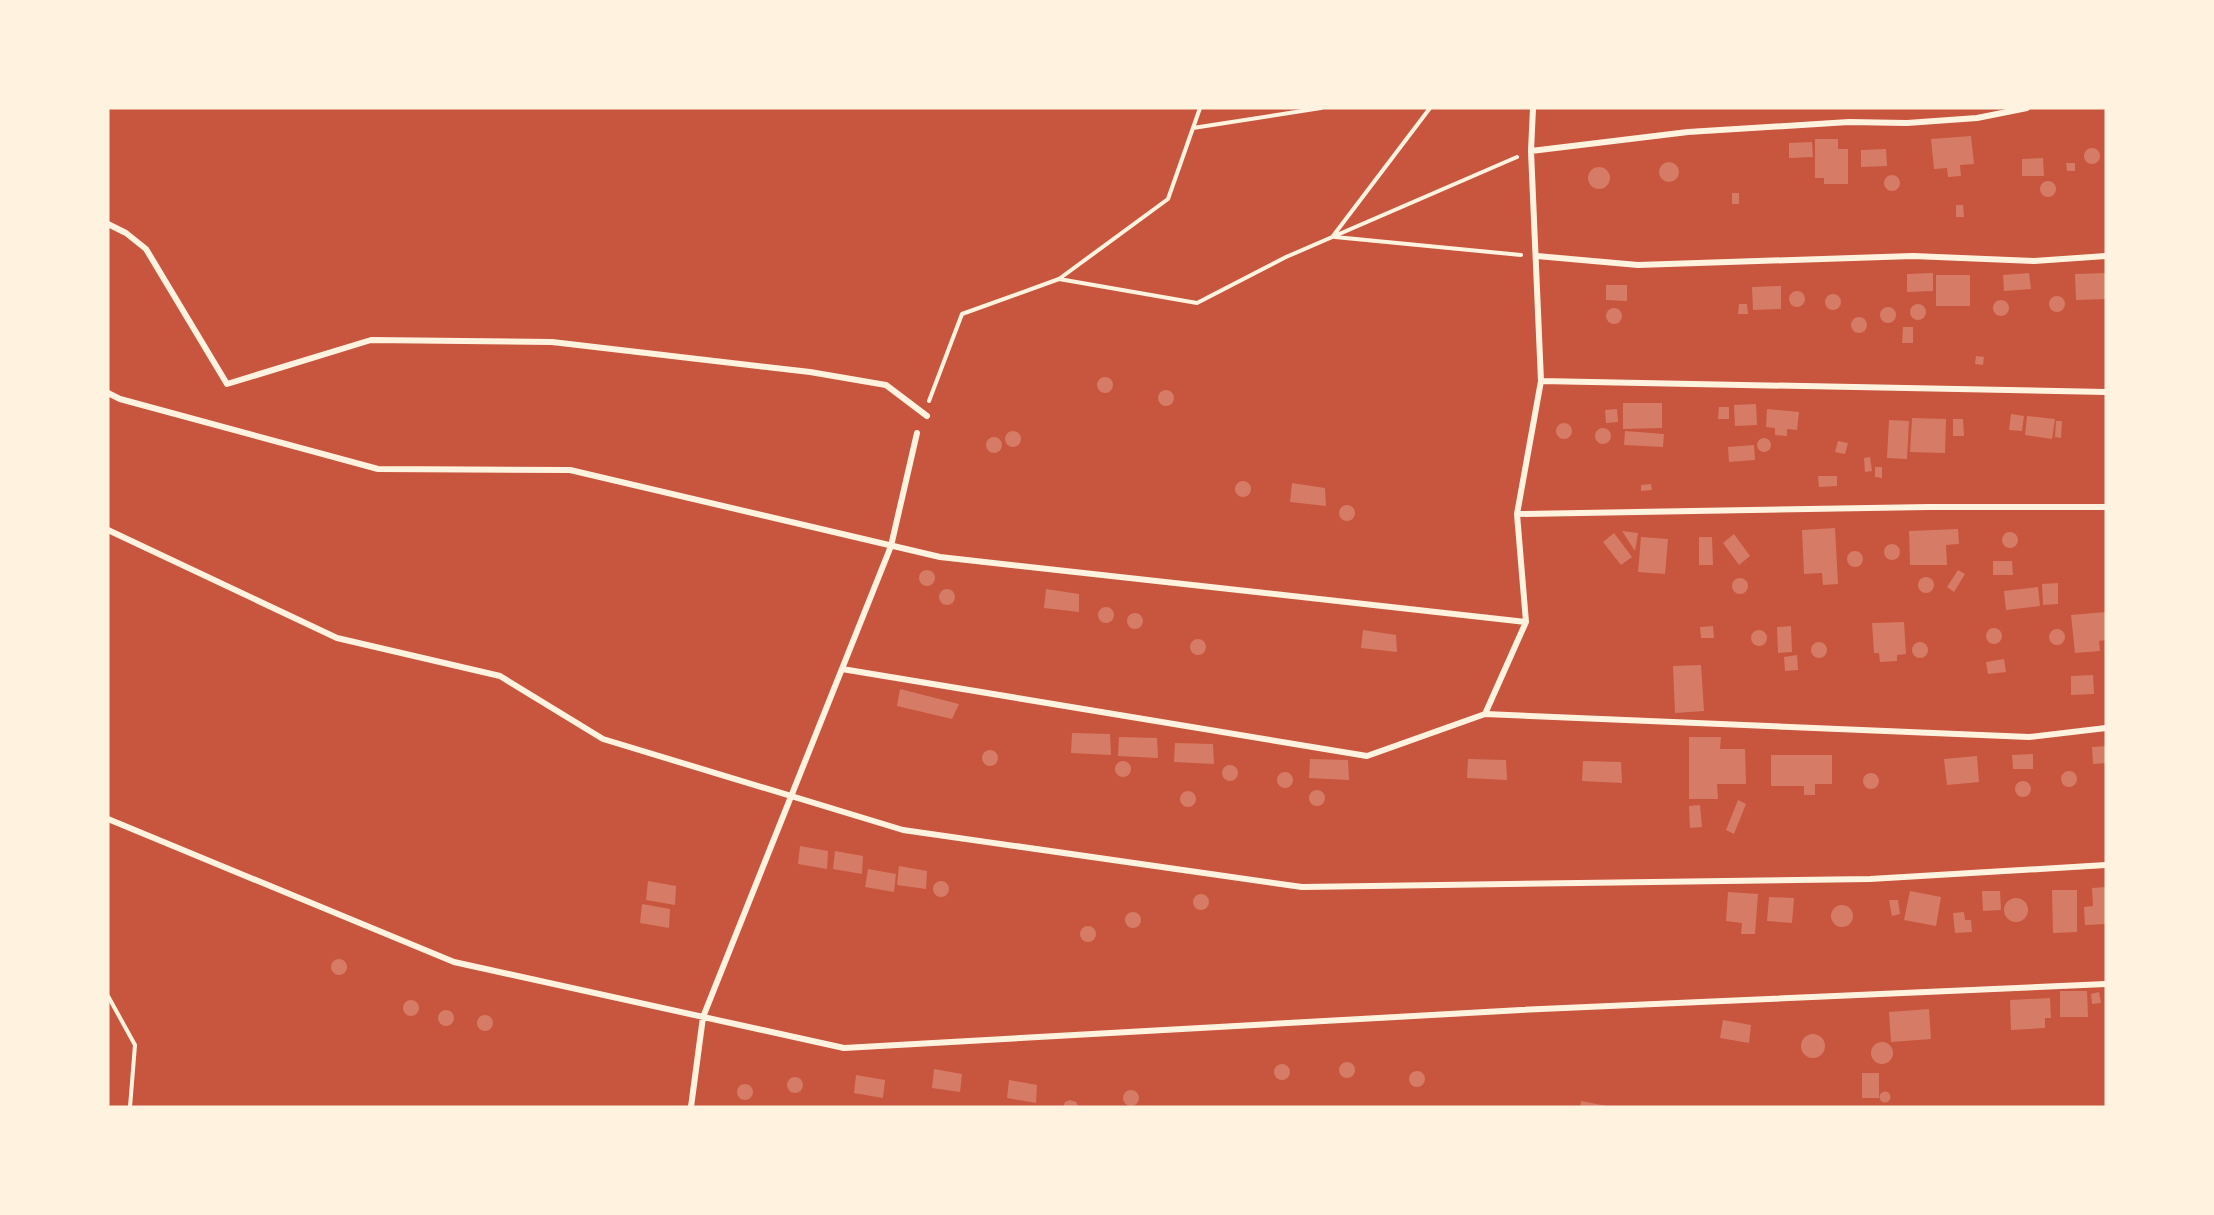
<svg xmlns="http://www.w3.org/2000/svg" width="2214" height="1215" font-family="'Golos Text',sans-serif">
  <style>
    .building { fill: #d67c66 }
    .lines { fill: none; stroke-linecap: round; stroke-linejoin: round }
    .path { stroke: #fff3e0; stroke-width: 4 }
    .minor { stroke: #fff3e0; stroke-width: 6 }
  </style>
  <rect width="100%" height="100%" fill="#c8553d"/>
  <path class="building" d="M1971,136L1974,164L1960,165L1961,176L1948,177L1947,168L1934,169L1931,139Z
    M1815,139H1838V149H1848V184H1824V178H1815Z
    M1812,142L1813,157L1789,158V143Z
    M2084 156a8 8 0 1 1 16 0a8 8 0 1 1-16 0Z
    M1886,149L1887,166L1861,167V150Z
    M2043,158L2044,176H2022V159Z
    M1659 172a10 10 0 1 1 20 0a10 10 0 1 1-20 0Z
    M2066,163H2075V171H2067Z
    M1588 178a11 11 0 1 1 22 0a11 11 0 1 1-22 0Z
    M1884 183a8 8 0 1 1 16 0a8 8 0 1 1-16 0Z
    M2040 189a8 8 0 1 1 16 0a8 8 0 1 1-16 0Z
    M1732,193H1739V204H1732Z
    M1956,205H1963L1964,217H1956Z
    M1933,273V291L1907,292V274Z
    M2029,273L2031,289L2004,291L2003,275Z
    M2106,273V299L2076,300L2075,274Z
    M1936,275H1970V306H1936Z
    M1606,285H1627V301L1606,300Z
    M1781,286V309L1753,310L1752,287Z
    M1789 299a8 8 0 1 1 16 0a8 8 0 1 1-16 0Z
    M1825 302a8 8 0 1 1 16 0a8 8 0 1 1-16 0Z
    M2049 304a8 8 0 1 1 16 0a8 8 0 1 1-16 0Z
    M1993 308a8 8 0 1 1 16 0a8 8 0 1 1-16 0Z
    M1739,304H1747L1748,314H1738Z
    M1910 312a8 8 0 1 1 16 0a8 8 0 1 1-16 0Z
    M1880 315a8 8 0 1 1 16 0a8 8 0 1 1-16 0Z
    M1606 316a8 8 0 1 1 16 0a8 8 0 1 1-16 0Z
    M1851 325a8 8 0 1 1 16 0a8 8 0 1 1-16 0Z
    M1903,327H1913V343H1902Z
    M1976,356L1984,357L1983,365L1975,364Z
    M1097 385a8 8 0 1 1 16 0a8 8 0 1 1-16 0Z
    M1158 398a8 8 0 1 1 16 0a8 8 0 1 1-16 0Z
    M1623,403H1662V428L1623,429Z
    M1756,404L1757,425L1735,426L1734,405Z
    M1719,407H1729V419H1718Z
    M1617,409L1618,422L1606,423L1605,410Z
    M1767,409L1799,412L1797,430L1787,429V436L1775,435V428L1766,427Z
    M2011,414L2024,416L2022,431L2009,430Z
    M2027,416L2055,419L2052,439L2025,435Z
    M1912,418L1946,419L1945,453L1910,452Z
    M1953,419H1963L1964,436H1953Z
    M1889,420L1909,421L1907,459L1887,458Z
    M2056,421H2062L2061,438L2055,437Z
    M1556 431a8 8 0 1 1 16 0a8 8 0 1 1-16 0Z
    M1595 436a8 8 0 1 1 16 0a8 8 0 1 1-16 0Z
    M1625,431L1664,434L1663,447L1624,445Z
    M1005 439a8 8 0 1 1 16 0a8 8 0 1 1-16 0Z
    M986 445a8 8 0 1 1 16 0a8 8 0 1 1-16 0Z
    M1757 445a7 7 0 1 1 14 0a7 7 0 1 1-14 0Z
    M1838,441L1848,443L1845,454L1835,452Z
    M1754,445L1755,460L1729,462L1728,447Z
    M1870,457L1872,471L1865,472L1864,458Z
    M1875,467H1882V478L1875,477Z
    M1818,476H1837V486L1819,487Z
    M1235 489a8 8 0 1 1 16 0a8 8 0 1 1-16 0Z
    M1292,483L1325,488L1326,506L1290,502Z
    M1651,484L1652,490L1641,491V485Z
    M1339 513a8 8 0 1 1 16 0a8 8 0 1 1-16 0Z
    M1835,528L1838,584L1823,585L1822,573L1804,574L1802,530Z
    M1958,529L1959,544L1946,545L1947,565H1910L1909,531Z
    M1622,531L1638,533L1635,551Z
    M2002 540a8 8 0 1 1 16 0a8 8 0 1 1-16 0Z
    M1614,533L1632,557L1621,565L1603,542Z
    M1734,534L1750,556L1739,565L1723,543Z
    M1641,537L1668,539L1665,574L1638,572Z
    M1699,537H1712L1713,565H1699Z
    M1884 552a8 8 0 1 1 16 0a8 8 0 1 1-16 0Z
    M1847 559a8 8 0 1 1 16 0a8 8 0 1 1-16 0Z
    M1993,561H2012L2013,575H1993Z
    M1958,570L1965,574L1954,592L1947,587Z
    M919 578a8 8 0 1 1 16 0a8 8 0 1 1-16 0Z
    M1918 585a8 8 0 1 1 16 0a8 8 0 1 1-16 0Z
    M1732 586a8 8 0 1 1 16 0a8 8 0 1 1-16 0Z
    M2058,583V604L2043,605L2042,584Z
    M2038,587L2040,606L2006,610L2004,591Z
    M1046,589L1079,594V612L1044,608Z
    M939 597a8 8 0 1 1 16 0a8 8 0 1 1-16 0Z
    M1098 615a8 8 0 1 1 16 0a8 8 0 1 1-16 0Z
    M2106,612V640L2099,641L2100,651L2075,653L2071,615Z
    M1127 621a8 8 0 1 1 16 0a8 8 0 1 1-16 0Z
    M1904,622L1906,654L1897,655V661L1880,662L1879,653H1874L1872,623Z
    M1713,626L1714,638H1701L1700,627Z
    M1791,626L1792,652L1778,653L1777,627Z
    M1986 636a8 8 0 1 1 16 0a8 8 0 1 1-16 0Z
    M2049 637a8 8 0 1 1 16 0a8 8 0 1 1-16 0Z
    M1363,630L1396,635L1397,652L1361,648Z
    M1751 638a8 8 0 1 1 16 0a8 8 0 1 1-16 0Z
    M1190 647a8 8 0 1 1 16 0a8 8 0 1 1-16 0Z
    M1811 650a8 8 0 1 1 16 0a8 8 0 1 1-16 0Z
    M1912 650a8 8 0 1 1 16 0a8 8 0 1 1-16 0Z
    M1797,655L1798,670L1785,671L1784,657Z
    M2004,659L2006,672L1988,674L1986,662Z
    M1701,665L1704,711L1675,713L1673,666Z
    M2093,675L2094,694L2071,695V676Z
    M900,689L959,704L952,719L897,706Z
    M1072,733L1110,734L1111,755L1071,753Z
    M1119,737L1157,738L1158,758L1118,756Z
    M1689,737H1721L1720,749H1745L1746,784H1717L1718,799H1689Z
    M1175,743L1213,744L1214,764L1174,762Z
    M2106,746V763L2093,764L2092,747Z
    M982 758a8 8 0 1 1 16 0a8 8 0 1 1-16 0Z
    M2033,754V769H2013L2012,755Z
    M1771,755H1832V784H1815V795H1804V786H1771Z
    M1977,756L1979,782L1947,785L1944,759Z
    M1310,759L1348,760L1349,780L1309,778Z
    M1468,759L1506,760L1507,780L1467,778Z
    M1583,761L1621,762L1622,783L1582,781Z
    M1115 769a8 8 0 1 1 16 0a8 8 0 1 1-16 0Z
    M1222 773a8 8 0 1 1 16 0a8 8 0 1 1-16 0Z
    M2061 779a8 8 0 1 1 16 0a8 8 0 1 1-16 0Z
    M1277 780a8 8 0 1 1 16 0a8 8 0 1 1-16 0Z
    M1863 781a8 8 0 1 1 16 0a8 8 0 1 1-16 0Z
    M2015 789a8 8 0 1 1 16 0a8 8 0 1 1-16 0Z
    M1309 798a8 8 0 1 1 16 0a8 8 0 1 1-16 0Z
    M1180 799a8 8 0 1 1 16 0a8 8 0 1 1-16 0Z
    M1738,800L1746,804L1734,834L1726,830Z
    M1700,805L1702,827L1690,828L1689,806Z
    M800,846L828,851L827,869L798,864Z
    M835,851L863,856L862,874L833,869Z
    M899,866L927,871L926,889L897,885Z
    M868,869L896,874L894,892L865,887Z
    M648,881L676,886L675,905L646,900Z
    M933 889a8 8 0 1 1 16 0a8 8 0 1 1-16 0Z
    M2106,887V924L2085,925L2084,907L2093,906L2092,888Z
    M2052,890H2077V932L2053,933Z
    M1910,891L1941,897L1936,926L1904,920Z
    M1982,891H2000L2001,910L1983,911Z
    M1728,892L1758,894L1755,934H1741L1742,923L1726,921Z
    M1193 902a8 8 0 1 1 16 0a8 8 0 1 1-16 0Z
    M1769,897L1794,898L1792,923L1767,921Z
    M2004 910a12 12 0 1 1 24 0a12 12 0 1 1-24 0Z
    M1889,900H1898L1900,914L1892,916Z
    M642,904L670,909L669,928L640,923Z
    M1831 916a11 11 0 1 1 22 0a11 11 0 1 1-22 0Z
    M1964,912L1965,920H1971L1972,932L1955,933L1953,913Z
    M1125 920a8 8 0 1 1 16 0a8 8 0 1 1-16 0Z
    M1080 934a8 8 0 1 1 16 0a8 8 0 1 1-16 0Z
    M331 967a8 8 0 1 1 16 0a8 8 0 1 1-16 0Z
    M2060,991H2087L2088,1017H2060Z
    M2099,992L2101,1003L2092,1004L2091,994Z
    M2050,998L2051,1018H2045V1028L2011,1030L2010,1000Z
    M403 1008a8 8 0 1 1 16 0a8 8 0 1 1-16 0Z
    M1929,1009L1931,1039L1891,1042L1889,1012Z
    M438 1018a8 8 0 1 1 16 0a8 8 0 1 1-16 0Z
    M477 1023a8 8 0 1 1 16 0a8 8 0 1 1-16 0Z
    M1723,1020L1751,1025L1749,1043L1720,1038Z
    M1801 1046a12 12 0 1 1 24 0a12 12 0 1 1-24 0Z
    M1871 1053a11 11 0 1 1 22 0a11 11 0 1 1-22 0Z
    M1339 1070a8 8 0 1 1 16 0a8 8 0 1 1-16 0Z
    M1274 1072a8 8 0 1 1 16 0a8 8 0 1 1-16 0Z
    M934,1069L962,1074L960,1092L932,1088Z
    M1409 1079a8 8 0 1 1 16 0a8 8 0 1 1-16 0Z
    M1862,1073H1879V1098H1862Z
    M856,1075L885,1080L883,1098L854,1093Z
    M787 1085a8 8 0 1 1 16 0a8 8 0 1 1-16 0Z
    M1009,1080L1037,1085L1036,1103L1007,1098Z
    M737 1092a8 8 0 1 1 16 0a8 8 0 1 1-16 0Z
    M1123 1098a8 8 0 1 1 16 0a8 8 0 1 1-16 0Z
    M1879.5 1097a5.5 5.5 0 1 1 11 0a5.5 5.5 0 1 1-11 0Z
    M1070,1100L1076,1102L1079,1107H1063L1065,1102Z
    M1581,1101L1607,1106V1107H1580Z"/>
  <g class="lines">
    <path class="path" d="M1193,128L1321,108
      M1333,236L1430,108
      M1335,237L1521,255
      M1059,279L1197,303L1286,257L1517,157
      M929,401L962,314L1059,279L1168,199L1200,108
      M108,996L135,1045L130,1107"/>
    <path class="minor" d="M1531,151L1688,132L1849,122L1907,123L1977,118L2027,108
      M108,224L126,233L146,249L227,384L371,340L552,342L810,372L886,385L927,416
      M1537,256L1638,265L1913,256L2034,261L2106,256
      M1541,381L2106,392
      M108,393L120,399L378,469L570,470L940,557L1526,622
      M1517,514L1929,507H2106
      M108,530L337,638L500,676L603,739L903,830L1302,887L1870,879L2106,865
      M842,669L1367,756L1485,714L1526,622L1517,514L1541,381L1531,151L1533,108
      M1485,714L2029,737L2106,728
      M108,819L454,962L844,1048L1521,1010L2106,984
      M691,1107L703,1017L891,546L917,433"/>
  </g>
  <rect width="2214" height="1215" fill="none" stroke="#fff3e0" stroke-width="219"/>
</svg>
